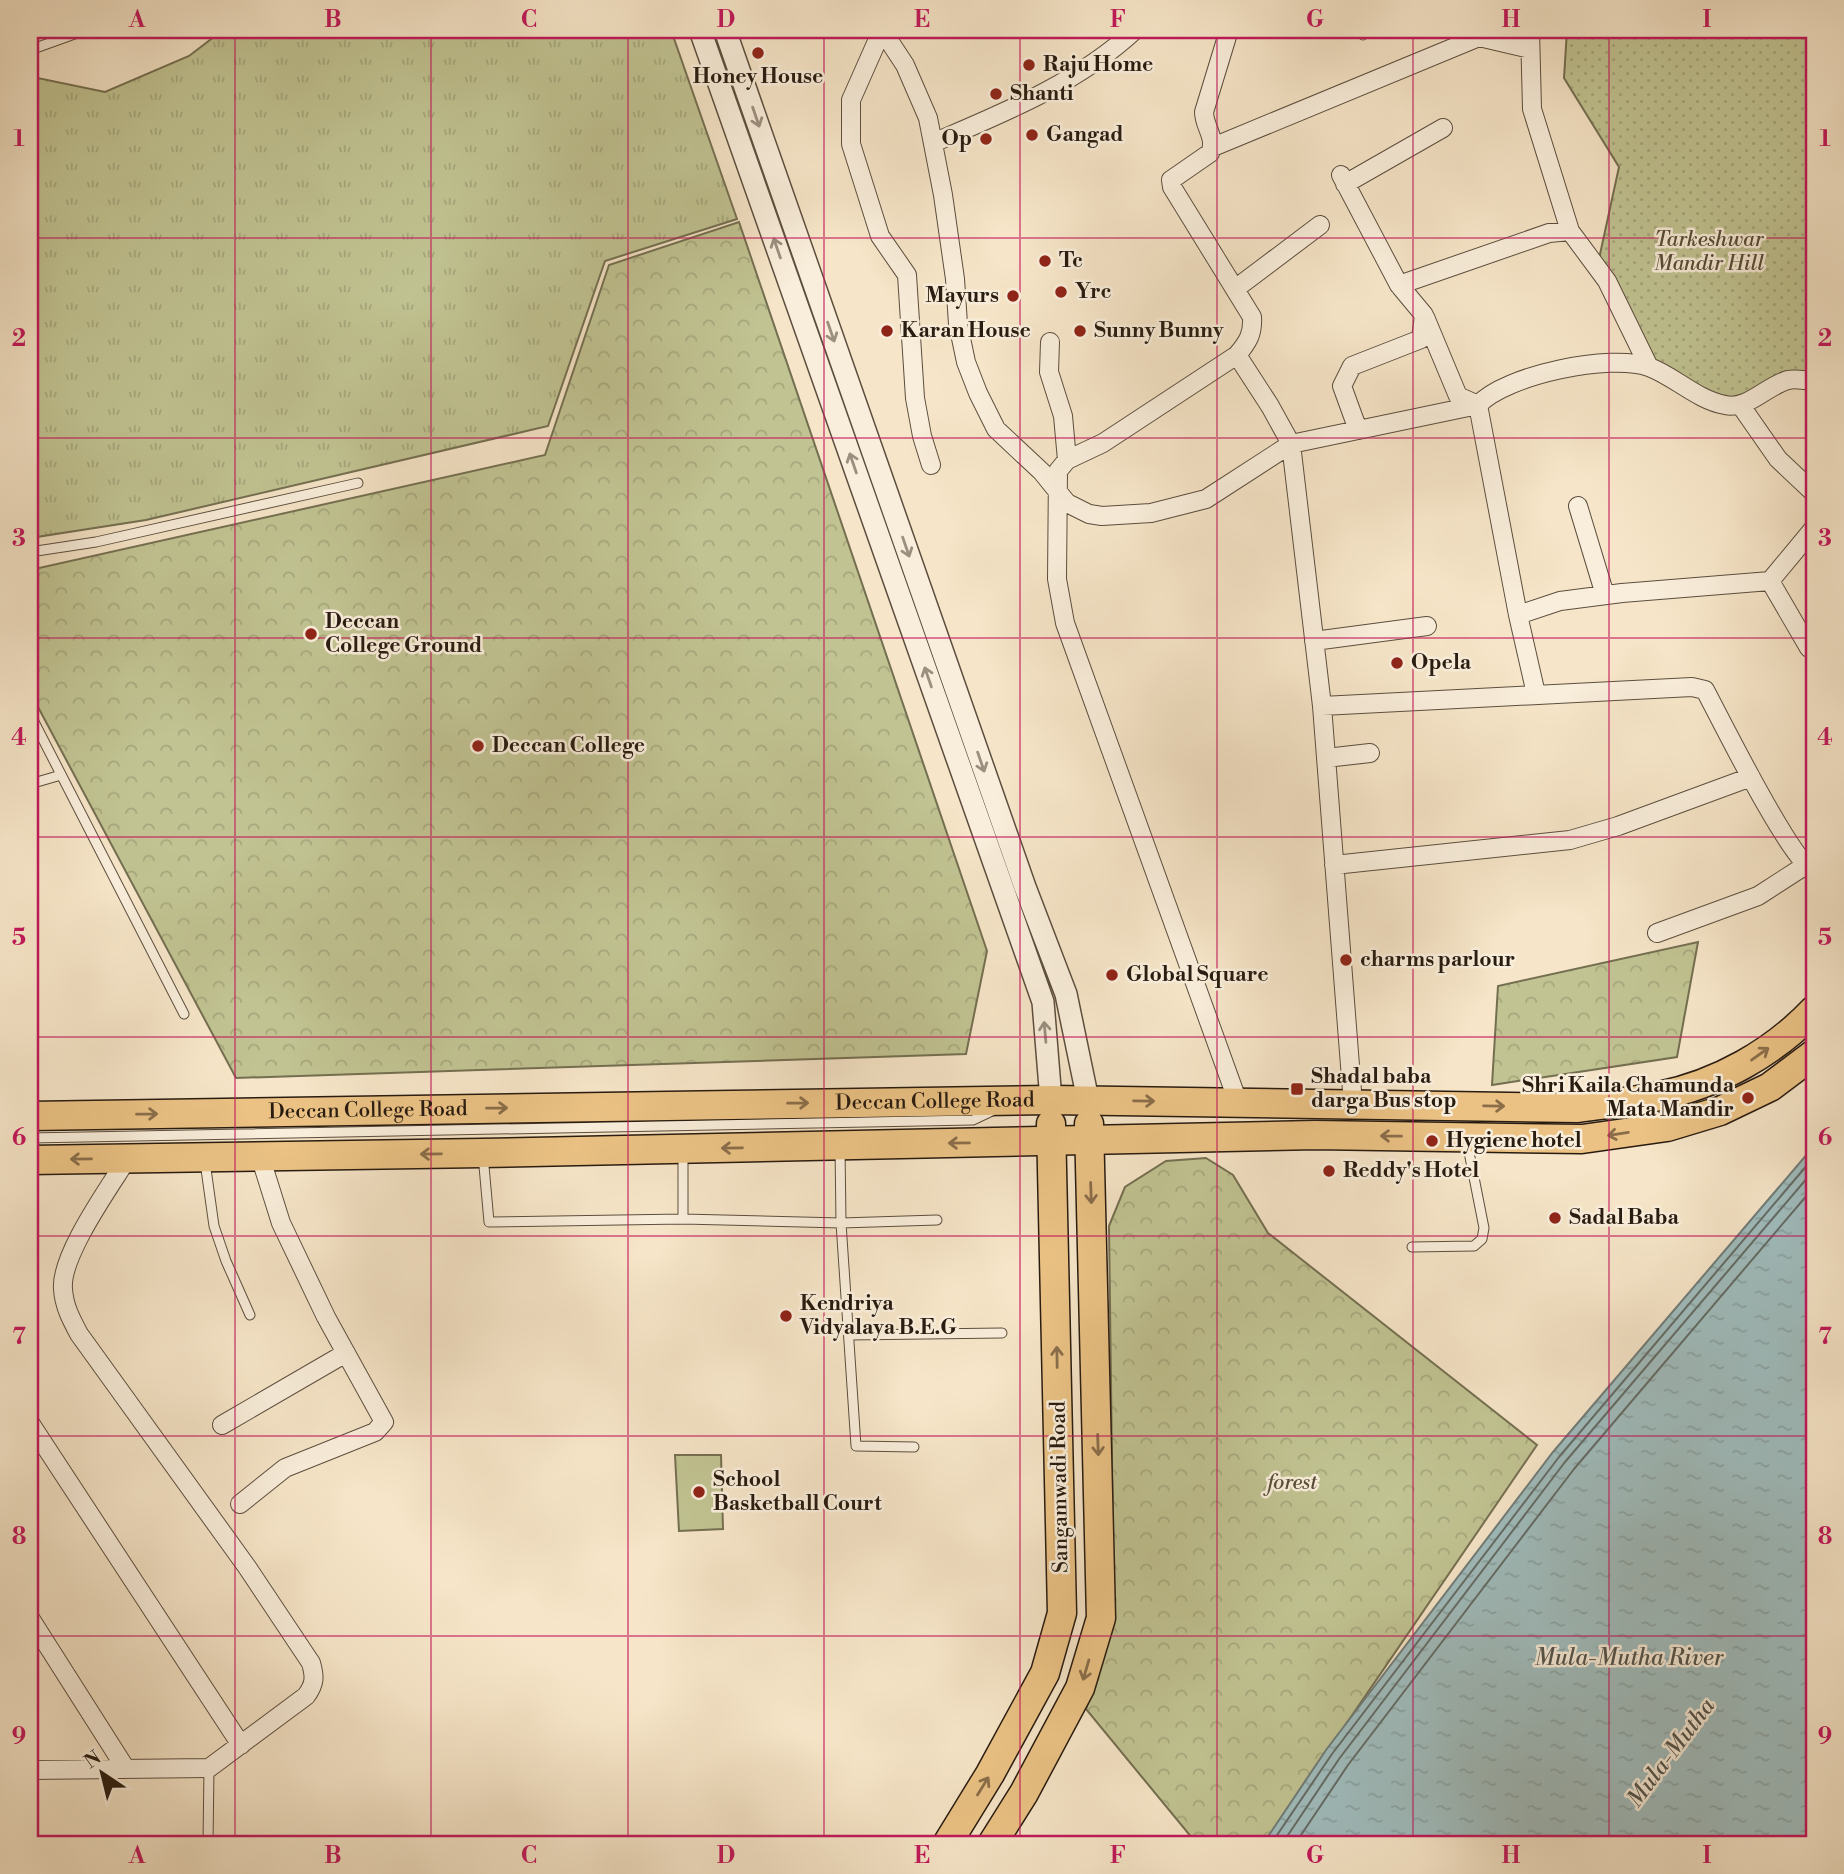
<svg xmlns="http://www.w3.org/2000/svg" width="1844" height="1874" font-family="'Libre Bodoni',serif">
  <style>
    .grass { fill: url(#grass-tufts); stroke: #746f51; stroke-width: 2 }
    .forest { fill: url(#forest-crowns); stroke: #746f51; stroke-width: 2 }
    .park { fill: url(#park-dots); stroke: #746f51; stroke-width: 2 }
    .pitch { fill: #c1c392; stroke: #746f51; stroke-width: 2 }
    .water { fill: url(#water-ripples); stroke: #707c78; stroke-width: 2 }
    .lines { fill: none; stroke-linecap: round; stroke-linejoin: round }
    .shore { stroke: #646c67; stroke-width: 2 }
    .service-casing { stroke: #5c4e3e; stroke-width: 11 }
    .minor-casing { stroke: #5c4e3e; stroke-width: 20 }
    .tertiary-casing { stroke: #5c4e3e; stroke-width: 24 }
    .primary-casing { stroke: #281b10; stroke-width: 31 }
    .service { stroke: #f9eedb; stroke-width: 9 }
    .minor { stroke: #f9eedb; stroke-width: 18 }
    .tertiary { stroke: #f9eedb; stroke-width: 21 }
    .primary { stroke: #ebc284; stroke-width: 28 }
    .oneway { stroke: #9b8f80 }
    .oneway2 { stroke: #8a6e4a }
    .grid { fill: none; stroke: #c2185b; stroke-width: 2; stroke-opacity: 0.55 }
    .poi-dot { fill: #8f2418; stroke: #f9eedb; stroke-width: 2.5 }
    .labels { text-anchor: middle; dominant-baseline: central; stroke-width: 5; stroke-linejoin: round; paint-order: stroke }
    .poi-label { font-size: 21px; font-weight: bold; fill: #281b10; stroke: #f9eedb; text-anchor: start }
    .park-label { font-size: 21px; font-style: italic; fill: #564d37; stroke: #f9eedb }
    .street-label { font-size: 21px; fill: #281b10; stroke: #f9eedb }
    .water-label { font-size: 23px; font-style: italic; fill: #52544d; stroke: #f9eedb }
    .neatline { fill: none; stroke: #c2185b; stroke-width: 2.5 }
    .grid-label { font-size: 23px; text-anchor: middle; font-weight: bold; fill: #c2185b }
  </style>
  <defs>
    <pattern id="grass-tufts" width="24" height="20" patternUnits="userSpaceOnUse" patternTransform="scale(1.75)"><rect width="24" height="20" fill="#c1c392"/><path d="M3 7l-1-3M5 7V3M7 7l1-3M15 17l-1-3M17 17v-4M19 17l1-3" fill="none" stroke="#a6a77d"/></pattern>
    <pattern id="forest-crowns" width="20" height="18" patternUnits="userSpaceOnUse" patternTransform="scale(1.75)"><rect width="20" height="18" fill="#c1c392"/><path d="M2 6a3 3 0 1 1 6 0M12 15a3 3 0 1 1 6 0" fill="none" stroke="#a6a77d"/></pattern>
    <pattern id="park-dots" width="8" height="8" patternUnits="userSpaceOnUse" patternTransform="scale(1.75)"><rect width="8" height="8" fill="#c1c392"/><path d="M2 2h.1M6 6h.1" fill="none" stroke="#a6a77d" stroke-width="1.8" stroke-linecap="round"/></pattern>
    <pattern id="water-ripples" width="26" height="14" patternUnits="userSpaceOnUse" patternTransform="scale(1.75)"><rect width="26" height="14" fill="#a0bdbe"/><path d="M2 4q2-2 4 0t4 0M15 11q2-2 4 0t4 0" fill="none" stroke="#8aa2a2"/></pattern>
  </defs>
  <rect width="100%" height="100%" fill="#f6e5c8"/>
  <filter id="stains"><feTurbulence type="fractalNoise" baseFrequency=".00286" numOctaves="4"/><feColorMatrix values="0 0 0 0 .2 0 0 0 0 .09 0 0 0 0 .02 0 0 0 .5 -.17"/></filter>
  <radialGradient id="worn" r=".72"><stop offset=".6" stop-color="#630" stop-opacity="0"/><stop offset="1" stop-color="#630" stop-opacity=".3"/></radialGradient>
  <path class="grass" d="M223,30H671L737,219L605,261L548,426L146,520L30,538V80L33,77L105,92L189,56Z"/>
  <path class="forest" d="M739,222L987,951L966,1054L236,1078L30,692V570L545,455L609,265Z
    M1698,942L1677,1057L1492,1085L1498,986Z
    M1206,1158L1233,1175L1268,1233L1537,1445L1264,1844H1197L1086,1709L1114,1619L1109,1226L1125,1187L1166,1161Z"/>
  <path class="park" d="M1567,30H1814V388L1790,379L1725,405L1645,359L1597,268L1619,167L1564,78Z"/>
  <path class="pitch" d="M675,1455H721L723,1529L679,1531Z"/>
  <path class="water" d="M1814,1146V1844H1263L1326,1750L1553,1452Z"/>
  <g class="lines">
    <path class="shore" d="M1271,1844L1332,1754L1559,1457L1814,1157
      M1282,1844L1339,1759L1565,1462L1814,1170
      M1295,1844L1348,1765L1574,1469L1814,1187"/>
    <g class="service-casing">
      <path id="service" d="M1363,35L1365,30
        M30,50L80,32L111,30
        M30,552L96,542L358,483
        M30,714L184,1014
        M30,784L61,775
        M30,1138L973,1120L992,1111
        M840,1147L841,1223L937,1220
        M683,1151V1219
        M483,1155L489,1222L683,1219L841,1223L856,1446L914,1447
        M205,1162L214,1226L226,1261L250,1315
        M1412,1247L1474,1246L1482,1239L1484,1228L1467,1142
        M849,1335L1002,1333
        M208,1844L209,1768"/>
    </g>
    <g class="minor-casing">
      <path id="minor" d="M882,30L905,65L928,118L943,195L955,279L958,324L966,362L978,393L996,429L1042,472L1067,503L1089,514L1102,516L1151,513L1206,499L1291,444L1478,405C1505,375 1611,353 1649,367C1674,376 1697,400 1725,405C1748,410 1766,386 1788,380C1796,378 1806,381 1814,381
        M882,30L851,100V144L880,236L907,275L915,398L922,436L931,465
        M1229,30L1204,112C1204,127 1217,138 1210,153L1171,180L1172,187L1252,317C1253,334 1248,342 1237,355L1103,443L1067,460L1058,471L1057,579L1065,623L1238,1102
        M1530,30L1532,109L1570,231L1607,281L1649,367
        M933,143C1003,113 1078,83 1135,30
        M1213,147L1479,37L1530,49
        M1341,175L1399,285L1424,315L1421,339L1352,366L1342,386L1358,430
        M1345,184L1443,128
        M1399,285L1549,233L1570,231
        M1235,289L1320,225
        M1425,317L1458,396L1478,405
        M1050,342L1049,372L1063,416L1067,460
        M1237,355L1270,406L1291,444L1322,706L1353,1104
        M1478,405L1518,615L1536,694
        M1741,406L1778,459L1814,493
        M1578,506L1605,595
        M1770,581L1809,648
        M1518,615L1560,601L1622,593L1770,581L1814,528
        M1314,641L1427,626
        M1322,706L1692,687L1705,690C1721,720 1791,862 1814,871
        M1326,758L1370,753
        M1334,865L1570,840L1618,826L1751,777
        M1657,933L1758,896L1806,865
        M30,1423L241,1745
        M222,1425L346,1353
        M240,1504L285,1468L375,1432L384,1422L326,1317L281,1223L260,1156
        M30,1618L126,1769
        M30,1770L209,1768L306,1696C315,1684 315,1677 311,1663L247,1567L79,1334C71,1319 64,1306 63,1289C60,1256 109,1188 127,1159"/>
    </g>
    <g class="tertiary-casing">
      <path id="tertiary" d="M700,30L1043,1002L1051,1100
        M725,30L1025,887L1066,994L1088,1100"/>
    </g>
    <g class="primary-casing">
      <g id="primary">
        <path id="s1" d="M30,1116L1051,1100L1578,1108C1605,1104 1633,1102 1659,1096C1718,1084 1773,1053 1814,1010"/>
        <path d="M30,1160L482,1153L1315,1135L1582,1139L1667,1127L1720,1111L1770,1087L1814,1054"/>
        <path d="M947,1844L990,1774L1045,1673L1062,1613L1051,1124"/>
        <path d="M992,1844L1024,1793L1080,1688L1101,1618L1089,1124"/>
      </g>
    </g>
    <use href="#service" class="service"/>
    <use href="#minor" class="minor"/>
    <use href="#tertiary" class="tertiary"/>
    <use href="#primary" class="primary"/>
  </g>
  <defs><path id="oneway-shaft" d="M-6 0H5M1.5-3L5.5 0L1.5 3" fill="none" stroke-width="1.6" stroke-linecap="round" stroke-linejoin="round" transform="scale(1.75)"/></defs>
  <g class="oneway">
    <use href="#oneway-shaft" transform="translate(756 117) rotate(71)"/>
    <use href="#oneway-shaft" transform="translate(777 248) rotate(-109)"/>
    <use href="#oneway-shaft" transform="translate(831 332) rotate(71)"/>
    <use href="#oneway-shaft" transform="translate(853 463) rotate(-109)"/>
    <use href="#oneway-shaft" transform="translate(906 547) rotate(71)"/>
    <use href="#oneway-shaft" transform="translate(928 677) rotate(-109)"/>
    <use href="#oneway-shaft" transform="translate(981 762) rotate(71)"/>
    <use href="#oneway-shaft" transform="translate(1045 1032) rotate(-95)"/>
  </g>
  <g class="oneway2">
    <use href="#oneway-shaft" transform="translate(1760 1054) rotate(-35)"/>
    <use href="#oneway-shaft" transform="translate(1144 1101) rotate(1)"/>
    <use href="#oneway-shaft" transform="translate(798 1103) rotate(-1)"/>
    <use href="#oneway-shaft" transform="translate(1494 1106) rotate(1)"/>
    <use href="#oneway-shaft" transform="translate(497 1108) rotate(-1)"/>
    <use href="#oneway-shaft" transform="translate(147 1114) rotate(-1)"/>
    <use href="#oneway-shaft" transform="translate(1618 1134) rotate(171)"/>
    <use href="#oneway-shaft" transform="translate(1391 1136) rotate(-179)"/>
    <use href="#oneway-shaft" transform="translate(959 1143) rotate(179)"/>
    <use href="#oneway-shaft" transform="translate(732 1148) rotate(179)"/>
    <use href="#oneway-shaft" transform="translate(431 1154) rotate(179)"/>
    <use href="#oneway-shaft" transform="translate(81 1159) rotate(179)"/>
    <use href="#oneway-shaft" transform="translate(1091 1193) rotate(88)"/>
    <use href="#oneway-shaft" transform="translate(1057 1357) rotate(-91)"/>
    <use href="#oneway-shaft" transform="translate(1098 1445) rotate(88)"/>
    <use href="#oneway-shaft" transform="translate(1086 1670) rotate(106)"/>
    <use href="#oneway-shaft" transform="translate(983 1786) rotate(-58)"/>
  </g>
  <path class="grid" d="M235,30V1844M431,30V1844M628,30V1844M824,30V1844M1020,30V1844M1217,30V1844M1413,30V1844M1609,30V1844M30,238H1814M30,438H1814M30,638H1814M30,837H1814M30,1037H1814M30,1236H1814M30,1436H1814M30,1636H1814"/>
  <g class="poi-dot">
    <circle cx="758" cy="53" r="7"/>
    <circle cx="1029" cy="65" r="7"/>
    <circle cx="996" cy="94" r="7"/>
    <circle cx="1032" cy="135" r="7"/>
    <circle cx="986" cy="139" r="7"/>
    <circle cx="1045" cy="261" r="7"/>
    <circle cx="1061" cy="292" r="7"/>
    <circle cx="1013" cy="296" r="7"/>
    <circle cx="887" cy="331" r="7"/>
    <circle cx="1080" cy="331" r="7"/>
    <circle cx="311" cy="634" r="7"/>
    <circle cx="1397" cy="663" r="7"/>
    <circle cx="478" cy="746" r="7"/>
    <circle cx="1346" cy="960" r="7"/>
    <circle cx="1112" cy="975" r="7"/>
    <rect x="1290" y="1082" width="14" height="14" rx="3.5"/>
    <circle cx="1748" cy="1098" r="7"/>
    <circle cx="1432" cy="1141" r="7"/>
    <circle cx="1329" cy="1171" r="7"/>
    <circle cx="1555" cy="1218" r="7"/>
    <circle cx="786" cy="1316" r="7"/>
    <circle cx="699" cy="1492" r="7"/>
  </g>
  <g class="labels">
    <g class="poi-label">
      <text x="1043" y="65">Raju Home</text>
      <text x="758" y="77" text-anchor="middle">Honey House</text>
      <text x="1010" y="94">Shanti</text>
      <text x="1046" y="135">Gangad</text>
      <text x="972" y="139" text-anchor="end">Op</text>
      <text x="1059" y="261">Tc</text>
      <text x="1075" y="292">Yrc</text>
      <text x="999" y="296" text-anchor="end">Mayurs</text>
      <text x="901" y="331">Karan House</text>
      <text x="1094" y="331">Sunny Bunny</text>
      <text x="325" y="622">Deccan<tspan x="325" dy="24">College Ground</tspan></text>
      <text x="1411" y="663">Opela</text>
      <text x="492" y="746">Deccan College</text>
      <text x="1360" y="960">charms parlour</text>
      <text x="1126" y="975">Global Square</text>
      <text x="1311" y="1077">Shadal baba<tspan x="1311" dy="24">darga Bus stop</tspan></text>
      <text x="1734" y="1086" text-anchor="end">Shri Kaila Chamunda<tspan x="1734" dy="24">Mata Mandir</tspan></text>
      <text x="1446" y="1141">Hygiene hotel</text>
      <text x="1343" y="1171">Reddy's Hotel</text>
      <text x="1569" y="1218">Sadal Baba</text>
      <text x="800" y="1304">Kendriya<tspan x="800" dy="24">Vidyalaya B.E.G</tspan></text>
      <text x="713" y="1480">School<tspan x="713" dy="24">Basketball Court</tspan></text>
    </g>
    <g class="park-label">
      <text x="1709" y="240">Tarkeshwar<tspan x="1709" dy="24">Mandir Hill</tspan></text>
      <text x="1292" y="1483">forest</text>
    </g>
    <g class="street-label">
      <text stroke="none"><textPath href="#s1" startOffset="905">Deccan College Road</textPath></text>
      <text stroke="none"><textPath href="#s1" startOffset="338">Deccan College Road</textPath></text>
      <text transform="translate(1060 1487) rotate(-91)">Sangamwadi Road</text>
    </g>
    <g class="water-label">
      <text x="1629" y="1658">Mula-Mutha River</text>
      <text transform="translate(1671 1753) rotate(-53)">Mula-Mutha</text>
    </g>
  </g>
  <rect width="1844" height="1874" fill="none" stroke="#f6e5c8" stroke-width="77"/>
  <g transform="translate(102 1773) rotate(325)" stroke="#f9eedb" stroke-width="5" paint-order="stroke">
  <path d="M0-5L12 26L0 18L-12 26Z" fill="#281b10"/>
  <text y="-10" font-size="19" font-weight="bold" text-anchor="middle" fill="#281b10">N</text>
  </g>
  <rect x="38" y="38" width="1768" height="1798" class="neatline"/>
  <g class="grid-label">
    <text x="137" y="27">A</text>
    <text x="333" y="27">B</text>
    <text x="529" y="27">C</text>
    <text x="726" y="27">D</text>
    <text x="922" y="27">E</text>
    <text x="1118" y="27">F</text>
    <text x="1315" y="27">G</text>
    <text x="1511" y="27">H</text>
    <text x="1707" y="27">I</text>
    <text x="19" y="146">1</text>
    <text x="1825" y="146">1</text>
    <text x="19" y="346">2</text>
    <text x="1825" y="346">2</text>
    <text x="19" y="546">3</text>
    <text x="1825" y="546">3</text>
    <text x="19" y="745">4</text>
    <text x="1825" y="745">4</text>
    <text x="19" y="945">5</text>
    <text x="1825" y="945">5</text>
    <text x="19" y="1145">6</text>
    <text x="1825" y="1145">6</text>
    <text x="19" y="1344">7</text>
    <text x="1825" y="1344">7</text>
    <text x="19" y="1544">8</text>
    <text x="1825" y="1544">8</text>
    <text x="19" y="1744">9</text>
    <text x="1825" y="1744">9</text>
    <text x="137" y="1863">A</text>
    <text x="333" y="1863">B</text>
    <text x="529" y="1863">C</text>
    <text x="726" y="1863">D</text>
    <text x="922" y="1863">E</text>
    <text x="1118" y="1863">F</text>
    <text x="1315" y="1863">G</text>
    <text x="1511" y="1863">H</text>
    <text x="1707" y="1863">I</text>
  </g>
  <rect width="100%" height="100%" filter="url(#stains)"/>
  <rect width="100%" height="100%" fill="url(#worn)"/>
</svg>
